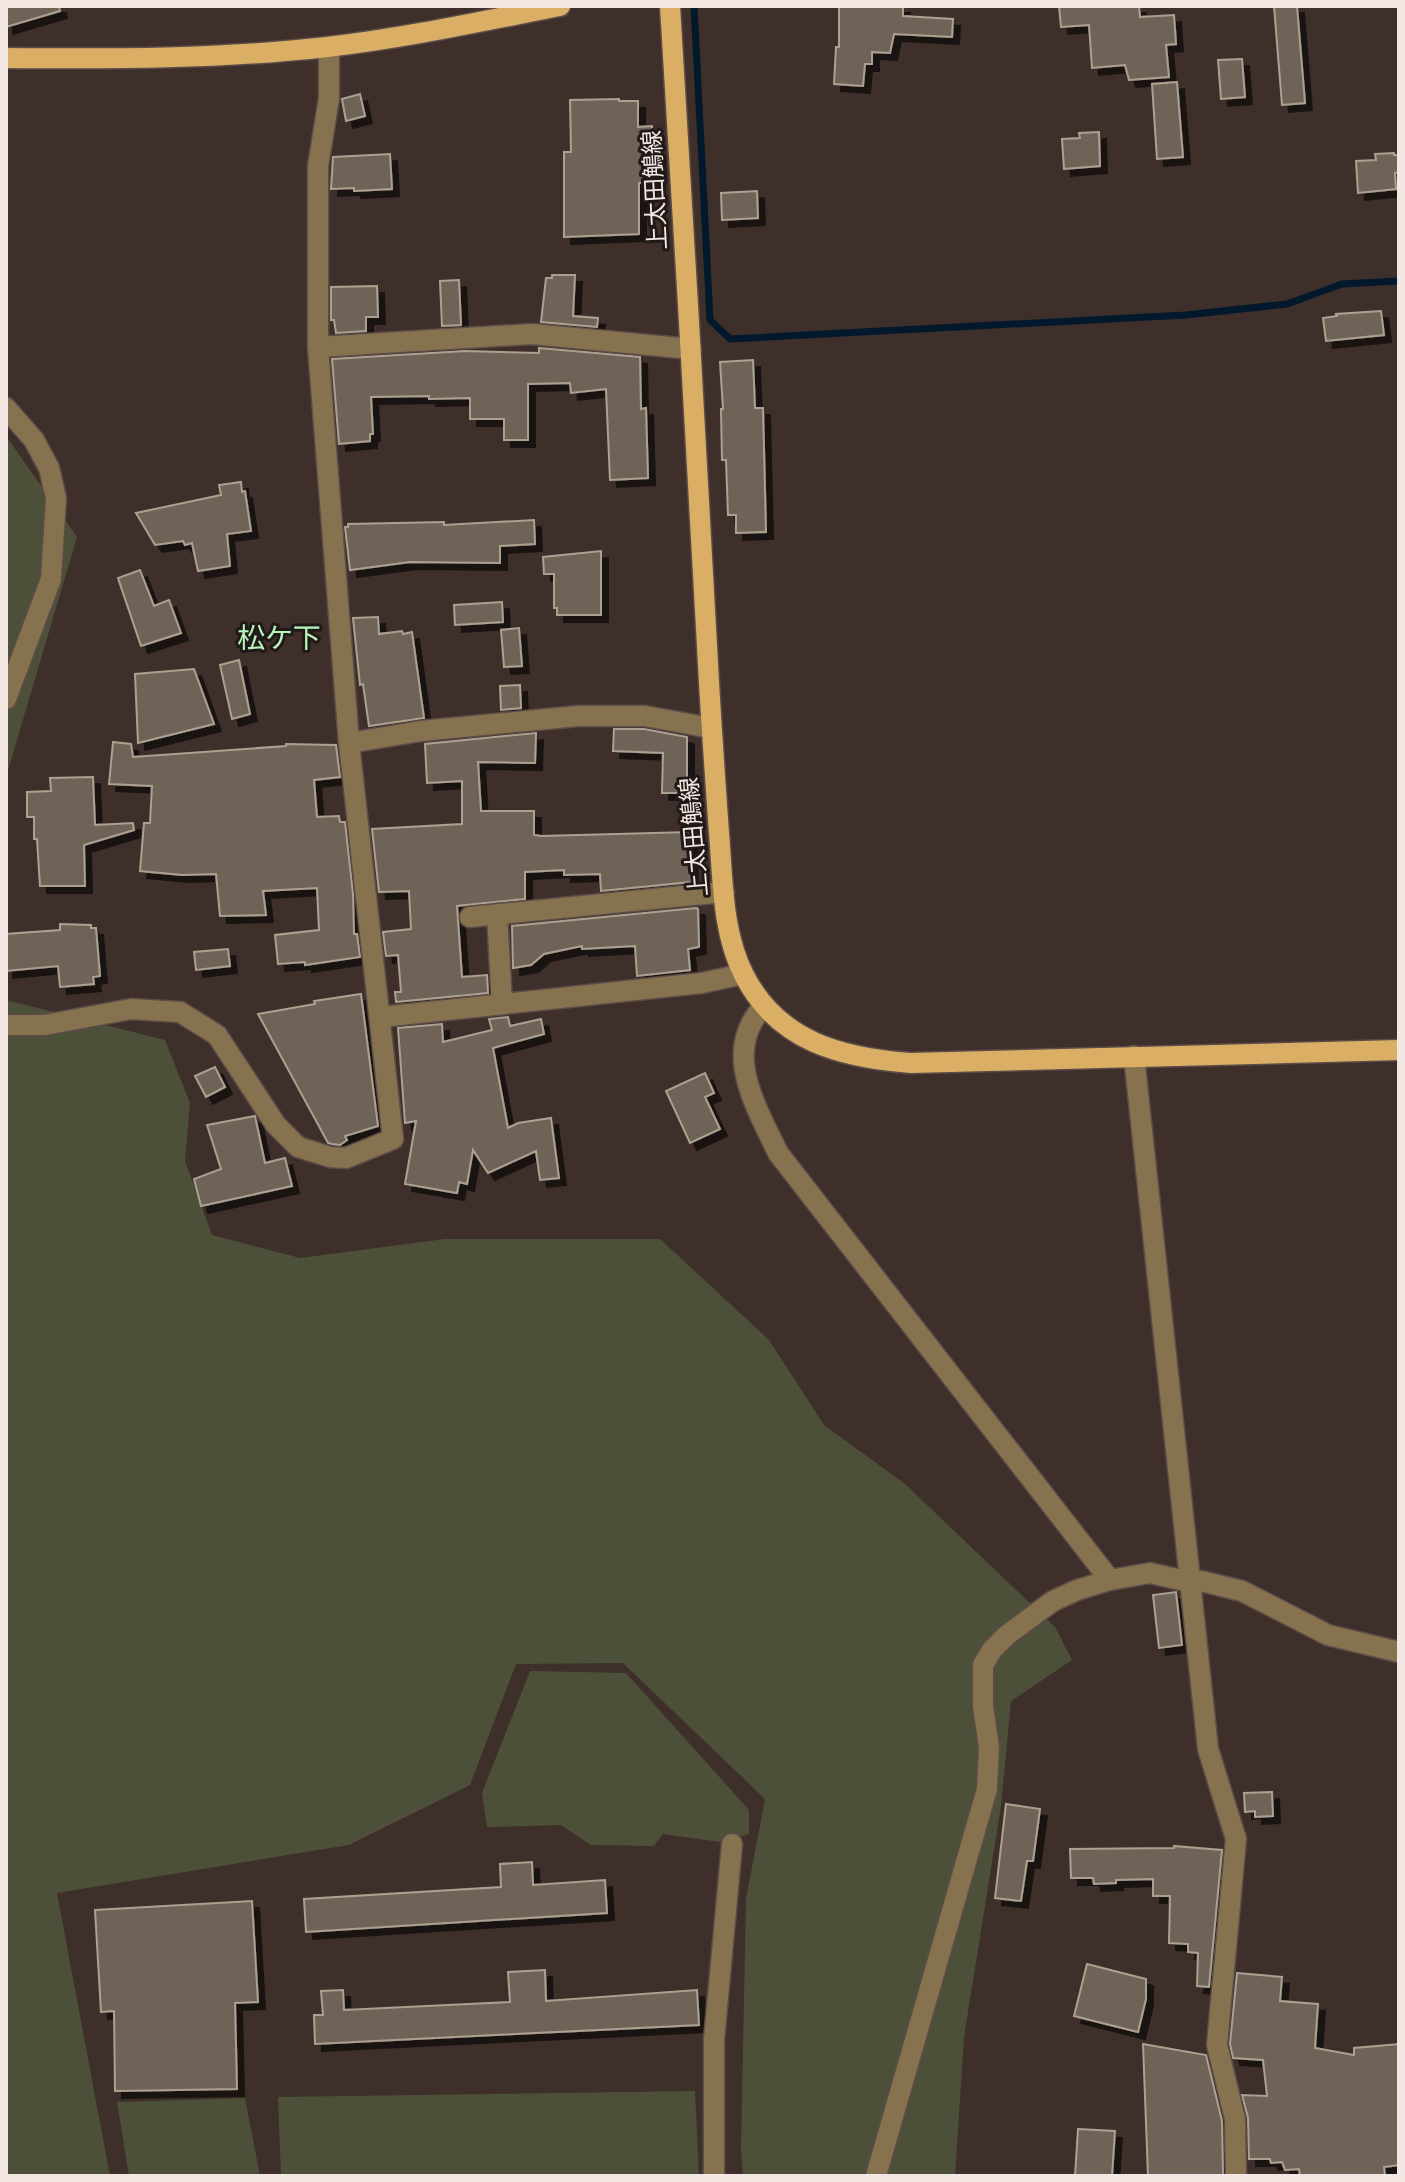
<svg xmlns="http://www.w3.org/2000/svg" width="1405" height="2182" font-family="'Nunito Sans','Noto Sans JP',sans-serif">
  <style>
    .green { fill: #4d5038 }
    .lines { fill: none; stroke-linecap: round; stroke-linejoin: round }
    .stream { stroke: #02192d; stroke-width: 7 }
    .building { fill: #6e6456; stroke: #aca191; stroke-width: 2; filter: url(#shadow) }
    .minor-casing { stroke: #5c4c48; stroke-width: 23 }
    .major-casing { stroke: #5c4c48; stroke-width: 23 }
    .minor { stroke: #877250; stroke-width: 20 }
    .major { stroke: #daaf65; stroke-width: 20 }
    .labels { text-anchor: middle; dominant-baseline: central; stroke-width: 6; stroke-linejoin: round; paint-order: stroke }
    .street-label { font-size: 24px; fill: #f2e7e3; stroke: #211917 }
    .quarter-label { font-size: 28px; fill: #b7f4ba; stroke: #211917 }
  </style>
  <defs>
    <filter id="shadow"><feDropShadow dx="7" dy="7" stdDeviation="0" flood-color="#0009"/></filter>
  </defs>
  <rect width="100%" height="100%" fill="#3f2f2a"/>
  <path class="green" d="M6,436L77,537L6,777Z
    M6,1000L165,1040L190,1103L185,1161L212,1235L300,1258L445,1239H660L769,1340L824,1425L905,1484L1055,1627L1072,1660L1011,1701L1001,1806L964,2037L955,2176H743L741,2149L746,1899L765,1799L623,1663L516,1664L470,1785L349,1845L57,1893L110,2176H6Z
    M530,1671L626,1673L749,1810V1834L720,1842L663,1834L654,1846L591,1845L561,1825L487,1827L482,1793Z
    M695,2091L699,2176H281L278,2097Z
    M245,2098L260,2176H129L117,2102Z"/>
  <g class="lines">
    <path class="stream" d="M694,6L710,320L730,339L1186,315L1287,304L1342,284L1399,281"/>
  </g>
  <path class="building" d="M6,6H59L60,11L6,27Z
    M839,6H903V16L953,19L952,37L894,34L890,53L872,52V64H865L863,86L834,84L836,47H839Z
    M1059,6H1139L1140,17L1174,15L1176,44L1166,45L1169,77L1129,80L1125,65L1092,68L1089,25L1061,27Z
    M1274,6H1297L1305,103L1282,105Z
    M1242,59L1245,97L1221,99L1218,60Z
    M1177,82L1183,157L1157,159L1152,84Z
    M360,94L365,116L346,121L342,99Z
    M619,99V101H638V127L652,126L653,152H658L659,175L650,176V182L639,183V234L564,237V152H571L570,100Z
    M1099,132L1100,166L1064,169L1062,139L1080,138L1079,133Z
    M1394,153V155H1399V172L1395,173L1396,189L1358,193L1356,161L1376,160L1375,154Z
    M390,154L392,189L354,191V188L331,189L333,157Z
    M757,191L758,218L722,220L721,193Z
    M552,275H575L573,316L598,318L597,327L541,322L546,278H552Z
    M459,280L461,325L442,326L440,281Z
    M377,286L378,317H366V331L336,333L334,320H331V287Z
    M1381,311L1384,335L1326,341L1323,318L1337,316L1336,314Z
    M539,348L640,357L641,409L646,408L648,478L610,480L606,389L571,393L570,383L528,384V440H504V419H470V398L429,399V396L371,397L373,434H370V441L339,444L332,359L465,351L539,353Z
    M753,360L755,408H763L766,532L736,533V515H728L726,460H722L721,409H723L720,362Z
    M241,482L242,492L245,491L251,531L227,534L230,566L198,571L192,543L185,545L183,541L155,545L136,513L221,495L219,485Z
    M534,520L535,544L500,546V563L410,562L350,570L345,527H348V524L444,522V525Z
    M601,551V615H557V608H554V574H544L543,557Z
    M140,570L154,606L169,600L181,633L141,646L118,578Z
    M502,602L503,622L455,625L454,605Z
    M378,617L379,634L402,631L403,634L412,632L424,718L369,726L363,684L360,685L353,618Z
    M519,628L522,666L504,667L501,630Z
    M239,660L250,714L232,719L220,665Z
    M194,669L214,724L138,743L135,674Z
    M520,685L521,708L501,710L500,686Z
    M614,729H644L687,737V793H662L663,753L613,751Z
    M536,733L535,763L478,762L481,811H534V835L541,836L690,832L691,882L601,891L600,874L564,875V870L525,872V899L457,906L462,977L487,975L488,993L396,1002L395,992H401L398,955L386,956L383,932L411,929L409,891L379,892L372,829L462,824V781L427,783L425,744Z
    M113,742L131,744L133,757L286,746V744L336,745L340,777L314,780L317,817L339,816L340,822H345L353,894L354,934H357L360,957L305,965V962L278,964L275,935L319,930L317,888L263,891L266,915L220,916L216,874L182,875L140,871L144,823H150L152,786L109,784Z
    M93,777L95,825L133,823L134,830L84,845L85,886H40L37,839H34V817H27V792L51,791L50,778Z
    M696,908L698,909L699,947L688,949L690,970L637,976L635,946L582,949V946L544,954L531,965L513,968L512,926Z
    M60,924L91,925V928H96L100,976L93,977L94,984L60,987L58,966L6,971V934L60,930Z
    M228,949L230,966L196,970L194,952Z
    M361,994L378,1126L345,1136L347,1140L340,1145L332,1144L328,1143L258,1014L315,1004L314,1001Z
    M508,1017L510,1026L541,1019L544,1034L493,1048L508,1128L518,1123L551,1118L559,1178L540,1180L536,1151L488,1173L473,1150L467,1184L459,1182L457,1193L405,1184L416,1121L405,1123L398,1028L442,1024L443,1042L492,1030L489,1019Z
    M215,1067L225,1087L206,1097L195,1076Z
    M705,1073L714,1093L705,1097L720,1129L690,1143L666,1091Z
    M255,1116L265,1163L285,1158L292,1186L201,1206L194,1179L221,1169L207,1125Z
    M1176,1592L1182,1645L1159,1648L1153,1595Z
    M1272,1792L1273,1816L1255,1817V1811L1245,1812L1244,1793Z
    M1006,1804L1040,1809L1033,1861H1027L1021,1901L995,1898Z
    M1174,1846L1222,1850L1209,1987L1197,1986L1198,1953L1188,1952V1944L1169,1943L1170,1896H1153V1879L1116,1880V1883L1094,1884L1093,1878H1071L1070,1849L1174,1848Z
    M532,1862L533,1885L605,1880L607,1913L306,1932L304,1899L501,1887L500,1864Z
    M252,1901L258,2002L235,2003L237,2089L115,2091L114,2011L101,2012L95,1910Z
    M1087,1964L1146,1979V1999L1138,2032L1074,2016Z
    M545,1970L546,2001L697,1990L699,2025L315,2044L314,2015H323L321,1991L343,1990L344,2010L510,2002L508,1972Z
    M1237,1973L1282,1977L1280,2001L1318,2004L1315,2048L1354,2055V2048L1399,2044V2165L1384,2167L1385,2176H1300L1299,2169L1285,2170L1282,2162L1271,2163L1270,2159H1249L1248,2118L1242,2095L1267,2096L1263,2060L1233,2058L1230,2044Z
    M1143,2044L1206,2055L1222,2121L1223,2176H1148Z
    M1078,2129L1115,2131L1112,2176H1075Z"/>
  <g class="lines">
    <g class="minor-casing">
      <path id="minor" d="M318,347L532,334L691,349
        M6,408L34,440L49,468L56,498L51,579L6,699
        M349,743L421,731L578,716H645L711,728
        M497,914L502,1004
        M470,917L724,892
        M764,1006C721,1051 756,1106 778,1153L1110,1580
        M381,1017L702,983L743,974
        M6,1025H45L131,1009L180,1012L217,1035L276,1125L298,1147L330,1157L346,1158L393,1139L349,743L318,347V166L329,98V47
        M1134,1056L1208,1749L1236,1839L1217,2045L1235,2119L1236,2176
        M714,2176V2040L732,1844
        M876,2176L987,1789L989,1747L983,1706V1665L992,1650L1007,1635L1053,1601L1077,1590L1110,1580L1150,1573L1190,1582L1201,1581L1242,1591L1328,1635L1399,1652"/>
    </g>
    <g class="major-casing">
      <path id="major" d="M670,6C684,225 696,445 708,664C711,720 715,777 719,833C723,880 722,932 744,975C778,1042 842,1058 911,1063L1399,1050
        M6,58C113,59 220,59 327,47C405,38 483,21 560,6"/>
    </g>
    <use href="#minor" class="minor"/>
    <use href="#major" class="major"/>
  </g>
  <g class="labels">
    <g class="street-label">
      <text transform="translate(655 190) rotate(-93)">上太田鵤線</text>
      <text transform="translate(694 837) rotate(-95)">上太田鵤線</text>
    </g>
    <g class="quarter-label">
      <text x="279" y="639">松ケ下</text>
    </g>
  </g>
  <rect width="1405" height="2182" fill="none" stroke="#f2e7e3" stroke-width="16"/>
</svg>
